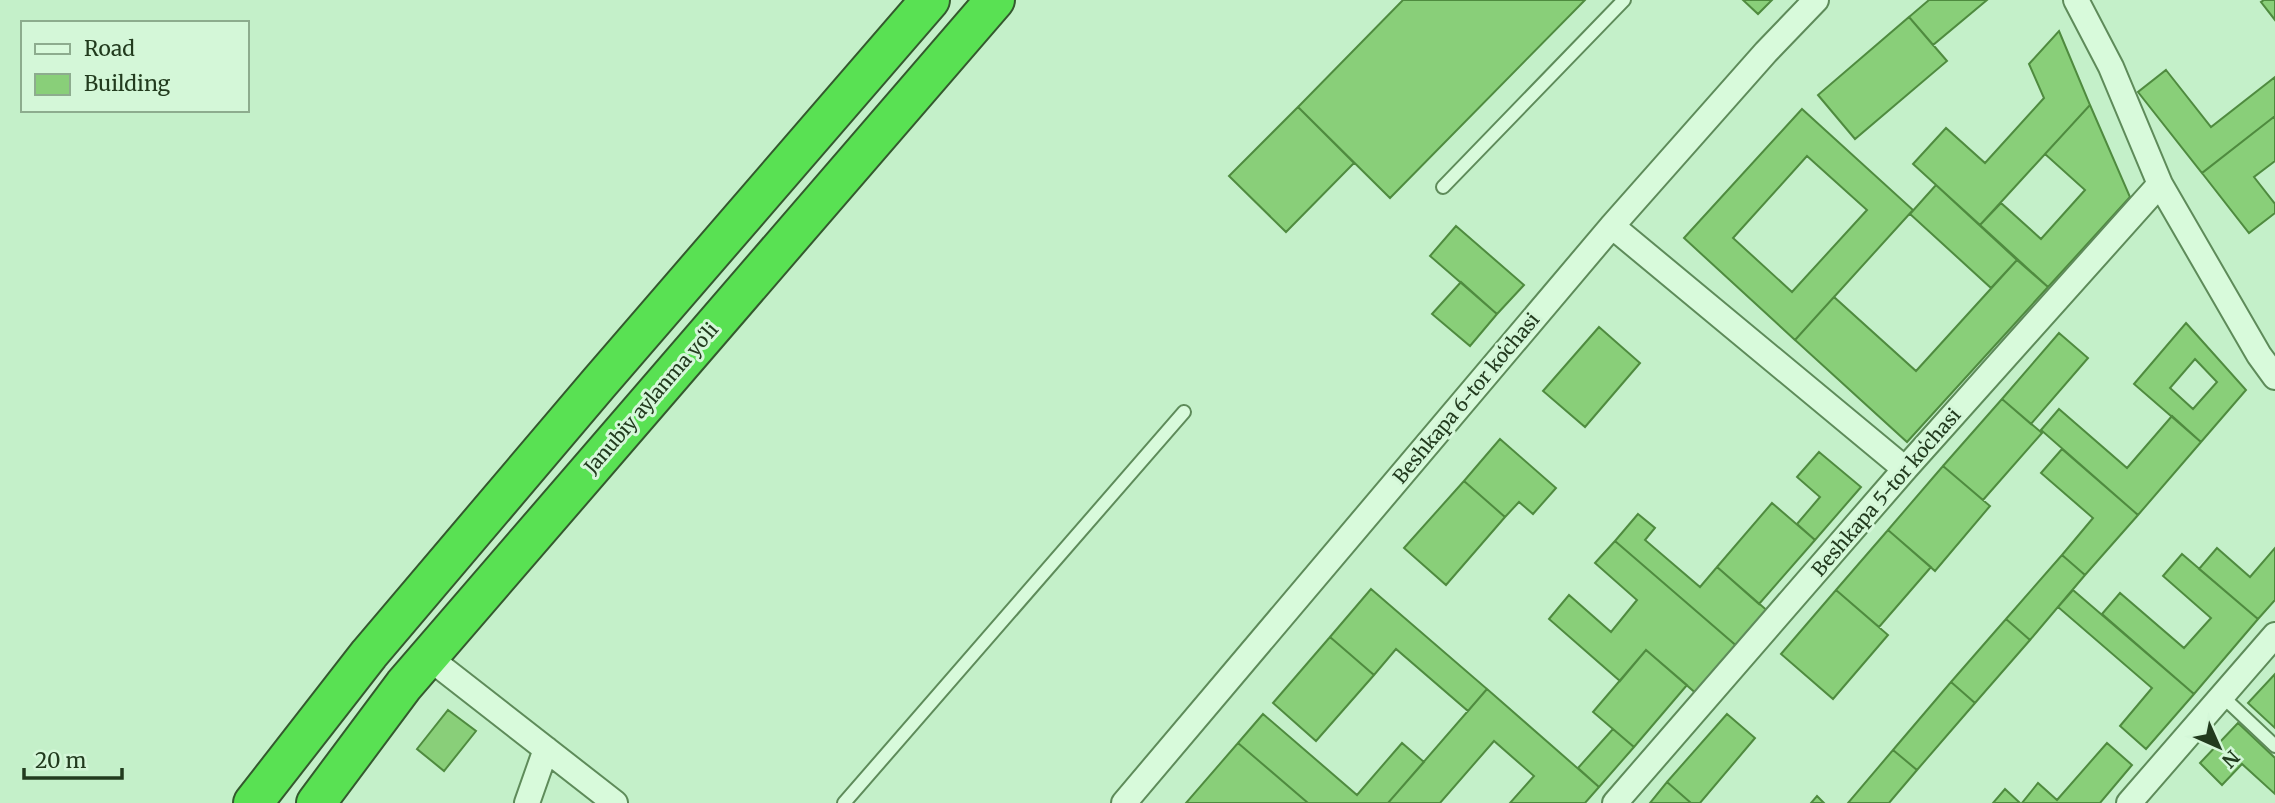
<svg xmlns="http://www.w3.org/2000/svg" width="2275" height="803" font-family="Merriweather,serif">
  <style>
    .building { fill: #89cf79; stroke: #4f8b3f; stroke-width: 2; fill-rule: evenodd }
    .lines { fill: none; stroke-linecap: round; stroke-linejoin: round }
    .lane-casing { stroke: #5e8b5a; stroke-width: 16 }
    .street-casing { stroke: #5e8b5a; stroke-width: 28 }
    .highway-casing { stroke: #34592e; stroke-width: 42 }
    .lane { stroke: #d8fadb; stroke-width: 12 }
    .street { stroke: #d8fadb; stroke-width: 24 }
    .highway { stroke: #59e153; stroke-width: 38 }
    .labels { text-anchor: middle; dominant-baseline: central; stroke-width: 6; stroke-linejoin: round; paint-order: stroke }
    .street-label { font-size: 19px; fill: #223b1e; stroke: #d4f7d8 }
  </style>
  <rect width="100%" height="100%" fill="#c4f0c9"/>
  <path class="building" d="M1403,0H1585L1390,198L1298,107Z
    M1743,0H1772L1758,14Z
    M1929,0H1987L1933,45L1909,17Z
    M2264,0H2275V20L2261,2Z
    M1909,17L1947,61L1855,139L1818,95Z
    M2059,31L2090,105L1980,225L1913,164L1946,128L1985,163L2044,98L2029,64Z
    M2166,70L2211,127L2275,77V116L2202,173L2138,92Z
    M2090,105L2130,197L2048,287L1980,225L2001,203L2041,239L2085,190L2045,154Z
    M1298,107L1354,163L1286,232L1229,176Z
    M1802,109L1913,210L1795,340L1684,238ZM1807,156L1867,210L1792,292L1733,238Z
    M2275,116V161L2254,177L2275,204V213L2249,233L2202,173Z
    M1936,185L2017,260L1991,288L1910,214Z
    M1456,226L1524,285L1497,314L1430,256Z
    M2017,260L2048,287L1907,442L1795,340L1834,297L1916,371Z
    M1461,282L1497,314L1470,346L1432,314Z
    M2186,323L2246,390L2201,442L2134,384ZM2195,359L2217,382L2193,409L2170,388Z
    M1599,327L1640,363L1585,427L1543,391Z
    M2059,333L2088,358L2031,424L2002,399Z
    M2002,399L2042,433L1983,500L1943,466Z
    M2059,409L2127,468L2172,416L2201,442L2138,515L2041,430Z
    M1500,439L1556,488L1533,514L1519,502L1505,517L1464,481Z
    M2062,449L2138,515L2085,575L2062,555L2093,518L2041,473Z
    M1819,452L1861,487L1815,540L1797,524L1820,497L1797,477Z
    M1943,466L1990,506L1935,571L1888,530Z
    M1464,481L1505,517L1446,585L1404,548Z
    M1772,503L1815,540L1759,604L1717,567Z
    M1638,514L1655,528L1645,540L1700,587L1717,567L1770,613L1739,648L1615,541Z
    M1888,530L1931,567L1879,627L1836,590Z
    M1615,541L1739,648L1698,695L1646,650L1620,681L1549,619L1569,595L1611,632L1637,600L1595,563Z
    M2217,548L2250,577L2275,548V600L2258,619L2199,569Z
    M2182,554L2258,619L2194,694L2102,614L2120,593L2184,648L2211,618L2163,576Z
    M2062,555L2085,575L2030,640L2006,619Z
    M1371,589L1487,689L1468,711L1396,649L1374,675L1330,637Z
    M1836,590L1888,635L1833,699L1781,654Z
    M2073,590L2194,694L2146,749L2120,726L2152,688L2058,607Z
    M2006,619L2030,640L1975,703L1951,682Z
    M1330,637L1374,675L1316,741L1273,703Z
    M1646,650L1687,685L1634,747L1593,712Z
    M2275,674V728L2248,703Z
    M1951,682L1975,703L1917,770L1893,750Z
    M1487,689L1599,787L1585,803H1510L1534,776L1494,741L1440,803H1388Z
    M448,710L476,731L444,771L417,749Z
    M1263,714L1357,795L1402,743L1424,762L1388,803H1308L1238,743Z
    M1727,714L1755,738L1700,803H1691L1667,782Z
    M2238,723L2275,758V794L2242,764L2222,785L2200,763Z
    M1613,729L1634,747L1599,787L1578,768Z
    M1238,743L1308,803H1186Z
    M2107,743L2132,765L2100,803H2022L2038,783L2057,800Z
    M1893,750L1917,770L1889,803H1848Z
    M1667,782L1691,803H1650Z
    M2005,789L2020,803H1993Z
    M1817,796L1824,803H1811Z"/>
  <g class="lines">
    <g class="lane-casing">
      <path id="lane" d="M1443,187L1624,0
        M2222,696L2275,746
        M844,803L1184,412"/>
    </g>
    <g class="street-casing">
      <path id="street" d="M2076,0L2111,67L2160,184L2259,355L2275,377
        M1612,226L1905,469
        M428,657L615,803
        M527,803L546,749
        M1124,803L1612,226L1766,52L1816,0
        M1615,803L1905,469L2160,184
        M2129,803L2275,635"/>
    </g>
    <g class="highway-casing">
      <path id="highway" d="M253,803L369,654L599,383L930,0
        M316,803L404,685L995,0"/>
    </g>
    <use href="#lane" class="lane"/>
    <use href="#street" class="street"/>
    <use href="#highway" class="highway"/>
  </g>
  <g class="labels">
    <g class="street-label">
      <text transform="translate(651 398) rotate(-49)">Janubiy aylanma yoʻli</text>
      <text transform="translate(1466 398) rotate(-50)">Beshkapa 6-tor koʻchasi</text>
      <text transform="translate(1886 492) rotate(-49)">Beshkapa 5-tor koʻchasi</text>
    </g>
  </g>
  <rect x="21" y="21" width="228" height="91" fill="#d4f7d8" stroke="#8dac8e" stroke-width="2"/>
  <rect x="35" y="44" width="35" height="10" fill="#d8fadb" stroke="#8dac8e" stroke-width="2"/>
  <text x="84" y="56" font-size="21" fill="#223b1e">Road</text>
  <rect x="35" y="74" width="35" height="21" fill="#89cf79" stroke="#8dac8e" stroke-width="2"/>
  <text x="84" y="91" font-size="21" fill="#223b1e">Building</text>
  <g transform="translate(2219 747) rotate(135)" stroke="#d4f7d8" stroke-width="5" paint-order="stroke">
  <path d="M0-5L12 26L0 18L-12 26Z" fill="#223b1e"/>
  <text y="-10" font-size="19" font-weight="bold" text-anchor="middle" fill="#223b1e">N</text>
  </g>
  <path d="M24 768v10h98v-10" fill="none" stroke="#223b1e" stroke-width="3.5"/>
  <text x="35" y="768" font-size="21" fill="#223b1e" stroke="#d4f7d8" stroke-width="5" paint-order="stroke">20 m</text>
</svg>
